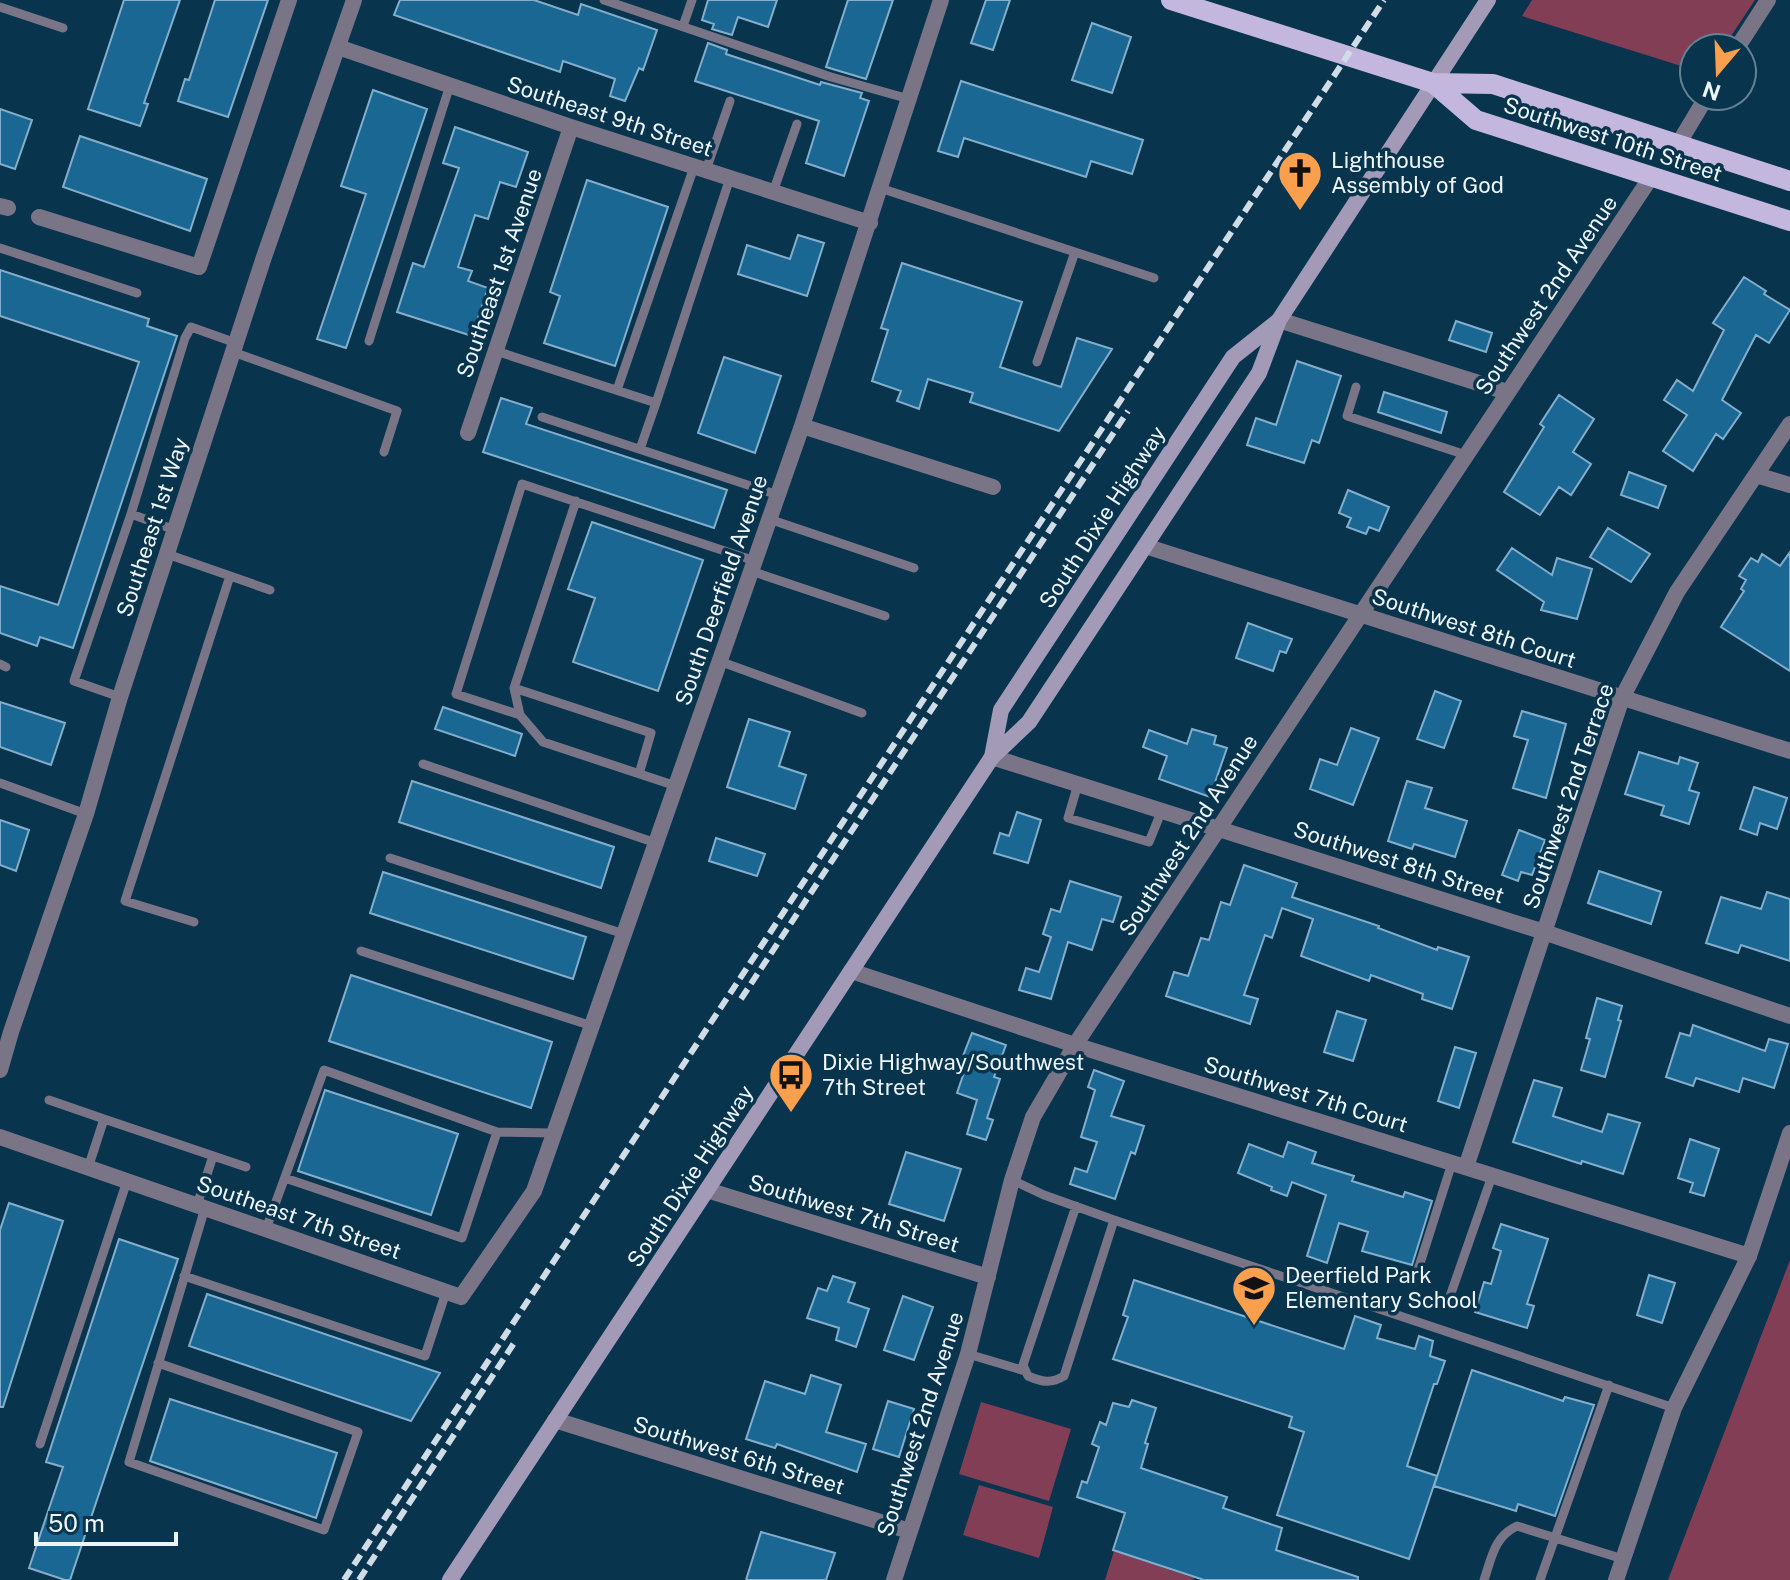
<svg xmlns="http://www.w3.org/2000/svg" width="1790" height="1580" font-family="'Public Sans',sans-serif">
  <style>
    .green { fill: #823e55 }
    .building { fill: #1b6793; stroke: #83aecc; stroke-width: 2 }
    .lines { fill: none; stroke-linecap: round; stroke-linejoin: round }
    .service { stroke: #7a7487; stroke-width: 9 }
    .minor { stroke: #7a7487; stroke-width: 16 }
    .tertiary { stroke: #7a7487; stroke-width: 16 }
    .secondary { stroke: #a39ab8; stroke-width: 16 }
    .primary { stroke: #c3b7dd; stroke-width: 20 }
    .rail { stroke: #d0dce6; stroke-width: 6; stroke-dasharray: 12 6; stroke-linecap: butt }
    .labels { text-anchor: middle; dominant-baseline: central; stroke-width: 7; stroke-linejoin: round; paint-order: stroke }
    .street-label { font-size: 22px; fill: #eef6fd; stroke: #08344d }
    .poi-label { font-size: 22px; fill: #eef6fd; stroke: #08344d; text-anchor: start }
  </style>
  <rect width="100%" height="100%" fill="#08344d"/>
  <path class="green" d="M1532,0H1755L1723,48H1694V70L1522,16Z
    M1790,1260V1580H1668Z
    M981,1402L1071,1429L1049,1501L959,1474Z
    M979,1485L1053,1507L1039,1558L963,1535Z
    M1114,1551L1194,1578L1193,1580H1105Z"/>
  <path class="building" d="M124,0H180L144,103L148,104L140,126L88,109Z
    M215,0H268L228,117L178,101L185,79L189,80Z
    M400,0H534L578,15L581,4L657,30L643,70L639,68L625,101L610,96L615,79L563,61L560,72L394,15Z
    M708,0H777L768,27L738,17L732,35L712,29L714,24L702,20Z
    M848,0H893L866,79L826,67Z
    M986,0H1010L993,50L971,43Z
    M1092,23L1131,37L1112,93L1072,80Z
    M708,43L727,50L726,54L820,85L821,82L862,93L860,98L869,101L844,176L806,163L819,121L695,81Z
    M961,81L1143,140L1132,174L1091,161L1086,177L964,138L958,157L938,151Z
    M373,90L427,109L346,348L317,339L366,194L341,186Z
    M0,109L32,120L15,169L0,164Z
    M455,127L528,152L516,187L500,182L488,219L475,215L458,267L472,271L468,281L488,288L472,336L397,312L413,263L424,267L459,168L443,163Z
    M80,136L207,179L190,231L63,187Z
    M587,180L668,207L615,366L544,343L560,296L550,292Z
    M798,235L824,243L807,296L738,274L747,245L790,259Z
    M902,263L1022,302L1000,367L1061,387L1077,338L1112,349L1059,431L970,402L973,393L928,379L919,409L897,401L901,391L872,381L888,330L881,328Z
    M0,270L149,319L147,326L177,336L73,648L40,637L37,646L0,633V586L58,605L139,362L0,316Z
    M1744,277L1766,291L1764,294L1790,310L1769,343L1756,335L1722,400L1741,413L1723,439L1716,434L1693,471L1663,451L1687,415L1664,400L1677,380L1693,391L1724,330L1713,323Z
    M1456,321L1492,333L1486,352L1449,340Z
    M724,357L781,376L755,453L698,433Z
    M1297,361L1341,376L1319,443L1312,440L1304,463L1247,445L1256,418L1276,425Z
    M1384,392L1447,412L1441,433L1378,412Z
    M1559,395L1594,419L1573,452L1591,464L1571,495L1559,487L1540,515L1504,492L1544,427L1540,424Z
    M501,398L532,408L526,424L727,490L714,528L483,452Z
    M1629,472L1666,486L1658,508L1621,495Z
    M1348,490L1389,507L1379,531L1369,527L1366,534L1347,527L1351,518L1339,513Z
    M592,522L703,560L658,691L573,662L595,598L568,589Z
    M1608,528L1650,554L1631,582L1590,557Z
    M1512,548L1552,575L1557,558L1592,569L1577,619L1541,610L1544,602L1497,570Z
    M1790,552V671L1721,627L1744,591L1741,589L1746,580L1739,576L1751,558L1758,562L1762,554L1780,566Z
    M1248,623L1292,639L1286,653L1280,651L1273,671L1236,658Z
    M1435,691L1461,701L1444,748L1417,739Z
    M0,702L65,723L51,765L0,747Z
    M443,707L522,734L515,756L435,729Z
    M1522,711L1566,724L1546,798L1513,788L1528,740L1514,736Z
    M749,719L790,732L779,766L806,775L795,809L727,787Z
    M1351,728L1379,738L1353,805L1310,789L1320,759L1337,765Z
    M1192,729L1216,736L1214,744L1227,748L1210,797L1159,779L1167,756L1143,747L1149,730L1187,744Z
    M1639,752L1678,764L1680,757L1698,763L1689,790L1699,793L1689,824L1661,815L1664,806L1625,794Z
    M412,781L614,847L601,888L399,822Z
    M1407,781L1432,788L1425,808L1467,821L1455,857L1414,844L1412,849L1388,841Z
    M1754,787L1787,798L1777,829L1760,823L1757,835L1740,829Z
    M1017,812L1041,820L1028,863L994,853L1000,833L1009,836Z
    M0,820L29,830L16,871L0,865Z
    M1519,830L1545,840L1532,875L1521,872L1518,881L1502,875Z
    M716,838L765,854L757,876L709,861Z
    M1244,865L1297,883L1292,897L1379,926L1378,928L1437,950L1438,947L1469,957L1452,1009L1422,999L1423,994L1371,975L1369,981L1301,956L1313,919L1282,908L1272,938L1265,935L1244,995L1258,999L1250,1024L1166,996L1174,972L1188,976L1201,938L1209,940L1221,902L1230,905Z
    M1599,871L1661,892L1651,924L1588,903Z
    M383,872L586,937L573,979L370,913Z
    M1070,881L1121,897L1113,922L1102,919L1092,950L1068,942L1051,999L1019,990L1026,968L1039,972L1051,937L1043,934L1051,909L1060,912Z
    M1767,892L1790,899V961L1741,945L1738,953L1706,943L1721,897L1761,909Z
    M351,975L552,1042L531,1108L329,1041Z
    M1597,998L1622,1006L1618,1020L1621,1021L1605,1077L1581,1070L1590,1039L1586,1038Z
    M1337,1011L1366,1020L1353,1061L1324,1052Z
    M1693,1025L1765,1051L1769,1039L1788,1044L1774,1088L1743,1078L1739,1092L1696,1078L1693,1086L1666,1077L1680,1033L1690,1036Z
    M972,1033L1006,1045L994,1077L1000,1079L987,1118L993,1120L986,1140L967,1134L977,1100L957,1093L969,1058L963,1056Z
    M1455,1047L1476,1053L1459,1108L1438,1101Z
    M1094,1070L1124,1081L1111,1116L1144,1126L1135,1154L1131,1152L1115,1199L1070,1184L1075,1168L1087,1172L1097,1142L1081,1137L1095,1090L1088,1087Z
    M1534,1080L1562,1088L1553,1116L1602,1132L1608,1114L1640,1123L1623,1174L1582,1161L1581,1164L1513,1142Z
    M325,1090L458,1134L431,1215L298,1171Z
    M1690,1139L1719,1149L1704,1196L1690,1192L1693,1183L1678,1178Z
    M1288,1142L1316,1152L1312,1163L1354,1176L1352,1181L1403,1197L1405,1192L1432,1201L1412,1265L1362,1251L1368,1232L1339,1223L1327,1263L1307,1256L1326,1195L1292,1182L1287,1196L1271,1190L1272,1187L1238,1173L1249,1144L1283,1157Z
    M906,1152L961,1169L944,1221L889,1204Z
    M9,1203L63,1221L3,1407H0V1230Z
    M1501,1224L1548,1239L1527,1304L1534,1306L1527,1328L1475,1312L1484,1282L1491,1284L1501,1251L1493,1248Z
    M119,1239L178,1259L70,1580H65L29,1568L63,1467L46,1462Z
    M1649,1275L1675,1283L1662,1323L1637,1315Z
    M833,1276L855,1283L848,1302L869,1309L856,1347L836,1340L839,1328L807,1318L818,1288L827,1291Z
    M1134,1280L1344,1349L1355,1316L1381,1325L1377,1338L1415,1349L1419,1336L1433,1341L1430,1356L1445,1361L1437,1384H1434L1407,1466L1437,1476L1409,1559L1277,1515L1304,1432L1289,1427L1292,1417L1113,1359L1128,1317L1123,1315Z
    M207,1294L440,1373L411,1421L189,1346Z
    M903,1296L933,1307L914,1360L884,1350Z
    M1472,1370L1563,1401L1565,1397L1594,1405L1555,1516L1518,1504L1516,1511L1434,1486Z
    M811,1375L841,1385L826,1432L866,1444L857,1472L777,1444L775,1448L746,1439L765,1381L805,1394Z
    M170,1399L337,1453L316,1518L150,1461Z
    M1132,1400L1156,1408L1145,1443L1148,1444L1141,1468L1227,1497L1223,1508L1282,1528L1276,1550L1358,1577V1580H1204L1113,1550L1125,1513L1077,1497L1082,1481L1087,1483L1099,1447L1092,1444L1100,1422L1106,1425L1113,1403L1129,1407Z
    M888,1401L914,1409L899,1457L873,1449Z
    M761,1532L835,1553L826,1580H746Z"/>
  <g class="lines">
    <path class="service" d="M604,0L831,77L909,99
      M0,7L63,28
      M683,26L692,0
      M706,170L730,101
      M880,188L1154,278
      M773,192L797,124
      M0,248L137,293
      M369,341L450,85
      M496,351L656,403L730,178
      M233,352L397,411L384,452
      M1037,362L1075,252
      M1356,387L1347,416L1466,455
      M617,390L694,167
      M542,417L778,495
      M640,449L656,403
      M576,501L514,688L651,733L639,774
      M131,514L175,530
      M769,519L914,568
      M167,554L270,590
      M751,571L885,616
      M719,661L862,713
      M0,664L6,667
      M514,688L520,715
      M120,697L74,681L131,514L185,338L191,327L236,343
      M423,764L656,843
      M0,783L86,814
      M1078,784L1068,818L1149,842L1162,810
      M676,786L543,742L520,715L456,694L522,484L755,561
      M390,858L624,934
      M194,922L125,901L230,576
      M361,951L592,1026
      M49,1100L104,1119
      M497,1132L554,1133
      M88,1168L104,1119L246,1167
      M1012,1180L1044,1195L1114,1220L1674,1408
      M197,1205L213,1156
      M1076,1206L1023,1365L1028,1376C1042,1382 1051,1384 1064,1376L1114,1220
      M266,1229L324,1070L497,1132L462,1238L285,1178
      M184,1276L425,1356L446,1292
      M1416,1276L1452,1163
      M1448,1302L1492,1176
      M968,1354L1025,1371
      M158,1363L358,1432L324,1530L129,1462L205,1208
      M40,1444L127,1181
      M1484,1580C1492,1557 1494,1537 1517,1526L1623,1559
      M1540,1580L1609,1385"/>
    <path class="minor" d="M338,47L571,127L870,223
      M1737,48L1768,0
      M1677,146L1707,96
      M0,206L8,208
      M39,217L199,267L289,0
      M1279,320L1507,392
      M802,426L993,487
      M468,433L571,127
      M1756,475L1790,485
      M1145,546L1790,751
      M992,757L1544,932L1790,1016
      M851,971L1075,1045L1749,1256
      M0,1070L11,1032L86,814L120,697L264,257L354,0
      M0,1137L461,1297L534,1191L802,426L941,0
      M1466,1167L1622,698L1677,592L1790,424
      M707,1190L988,1277
      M555,1420L909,1531
      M894,1580L968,1354L1012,1180L1033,1117L1075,1045L1651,177"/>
    <path class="tertiary" d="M1616,1580L1674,1408L1749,1256L1790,1133"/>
    <path class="secondary" d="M992,757L1001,710L1233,357L1277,322
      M450,1580L992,757L1029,722L1259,373L1279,320L1488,0"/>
    <path class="primary" d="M1171,0L1433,83L1493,84L1790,181
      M1433,83L1476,120L1790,221"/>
    <path class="rail" d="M741,999L1128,411
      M344,1580L1384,0
      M359,1580L514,1343"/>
  </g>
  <defs>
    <g id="church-pin" transform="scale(2.3)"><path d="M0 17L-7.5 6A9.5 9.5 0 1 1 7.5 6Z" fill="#fa9f4e" stroke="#08344d"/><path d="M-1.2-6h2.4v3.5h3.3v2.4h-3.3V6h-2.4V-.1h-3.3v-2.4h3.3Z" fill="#111"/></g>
    <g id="bus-pin" transform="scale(2.3)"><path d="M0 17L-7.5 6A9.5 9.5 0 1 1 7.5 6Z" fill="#fa9f4e" stroke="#08344d"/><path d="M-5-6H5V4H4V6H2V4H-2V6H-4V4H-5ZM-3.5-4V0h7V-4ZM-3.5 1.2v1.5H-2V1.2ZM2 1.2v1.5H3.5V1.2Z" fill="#111"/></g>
    <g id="school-pin" transform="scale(2.3)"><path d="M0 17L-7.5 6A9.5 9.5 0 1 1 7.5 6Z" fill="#fa9f4e" stroke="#08344d"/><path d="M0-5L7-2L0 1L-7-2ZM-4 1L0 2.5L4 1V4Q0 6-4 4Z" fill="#111"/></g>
  </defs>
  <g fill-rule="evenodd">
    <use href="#church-pin" x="1300" y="173"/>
    <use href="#bus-pin" x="791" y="1075"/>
    <use href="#school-pin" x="1254" y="1288"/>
  </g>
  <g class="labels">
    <g class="street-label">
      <text transform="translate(610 116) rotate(18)">Southeast 9th Street</text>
      <text transform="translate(1613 139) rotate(18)">Southwest 10th Street</text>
      <text transform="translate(499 273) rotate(-71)">Southeast 1st Avenue</text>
      <text transform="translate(1546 295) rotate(-56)">Southwest 2nd Avenue</text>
      <text transform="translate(1102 517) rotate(-57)">South Dixie Highway</text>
      <text transform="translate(152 527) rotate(-72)">Southeast 1st Way</text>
      <text transform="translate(721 590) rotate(-71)">South Deerfield Avenue</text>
      <text transform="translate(1474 628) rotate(18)">Southwest 8th Court</text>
      <text transform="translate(1568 796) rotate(-71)">Southwest 2nd Terrace</text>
      <text transform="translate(1188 835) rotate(-57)">Southwest 2nd Avenue</text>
      <text transform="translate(1399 862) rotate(18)">Southwest 8th Street</text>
      <text transform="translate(1306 1094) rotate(17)">Southwest 7th Court</text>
      <text transform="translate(690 1176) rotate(-57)">South Dixie Highway</text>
      <text transform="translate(854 1213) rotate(17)">Southwest 7th Street</text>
      <text transform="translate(299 1217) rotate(19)">Southeast 7th Street</text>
      <text transform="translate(920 1424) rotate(-72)">Southwest 2nd Avenue</text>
      <text transform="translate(739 1455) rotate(17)">Southwest 6th Street</text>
    </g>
    <g class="poi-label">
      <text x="1331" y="160">Lighthouse<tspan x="1331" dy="25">Assembly of God</tspan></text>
      <text x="822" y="1062">Dixie Highway/Southwest<tspan x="822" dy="25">7th Street</tspan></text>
      <text x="1285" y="1275">Deerfield Park<tspan x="1285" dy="25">Elementary School</tspan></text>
    </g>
  </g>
  <g transform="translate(1718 72) rotate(199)"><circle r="38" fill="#08344d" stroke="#648293" stroke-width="2"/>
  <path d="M0-6L14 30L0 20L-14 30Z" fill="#fa9f4e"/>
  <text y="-12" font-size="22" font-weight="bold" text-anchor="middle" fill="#eef6fd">N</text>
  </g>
  <path d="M36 1532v12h140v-12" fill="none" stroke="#eef6fd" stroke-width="4"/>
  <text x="48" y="1532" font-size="24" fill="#eef6fd" stroke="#08344d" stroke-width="6" paint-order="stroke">50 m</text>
</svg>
